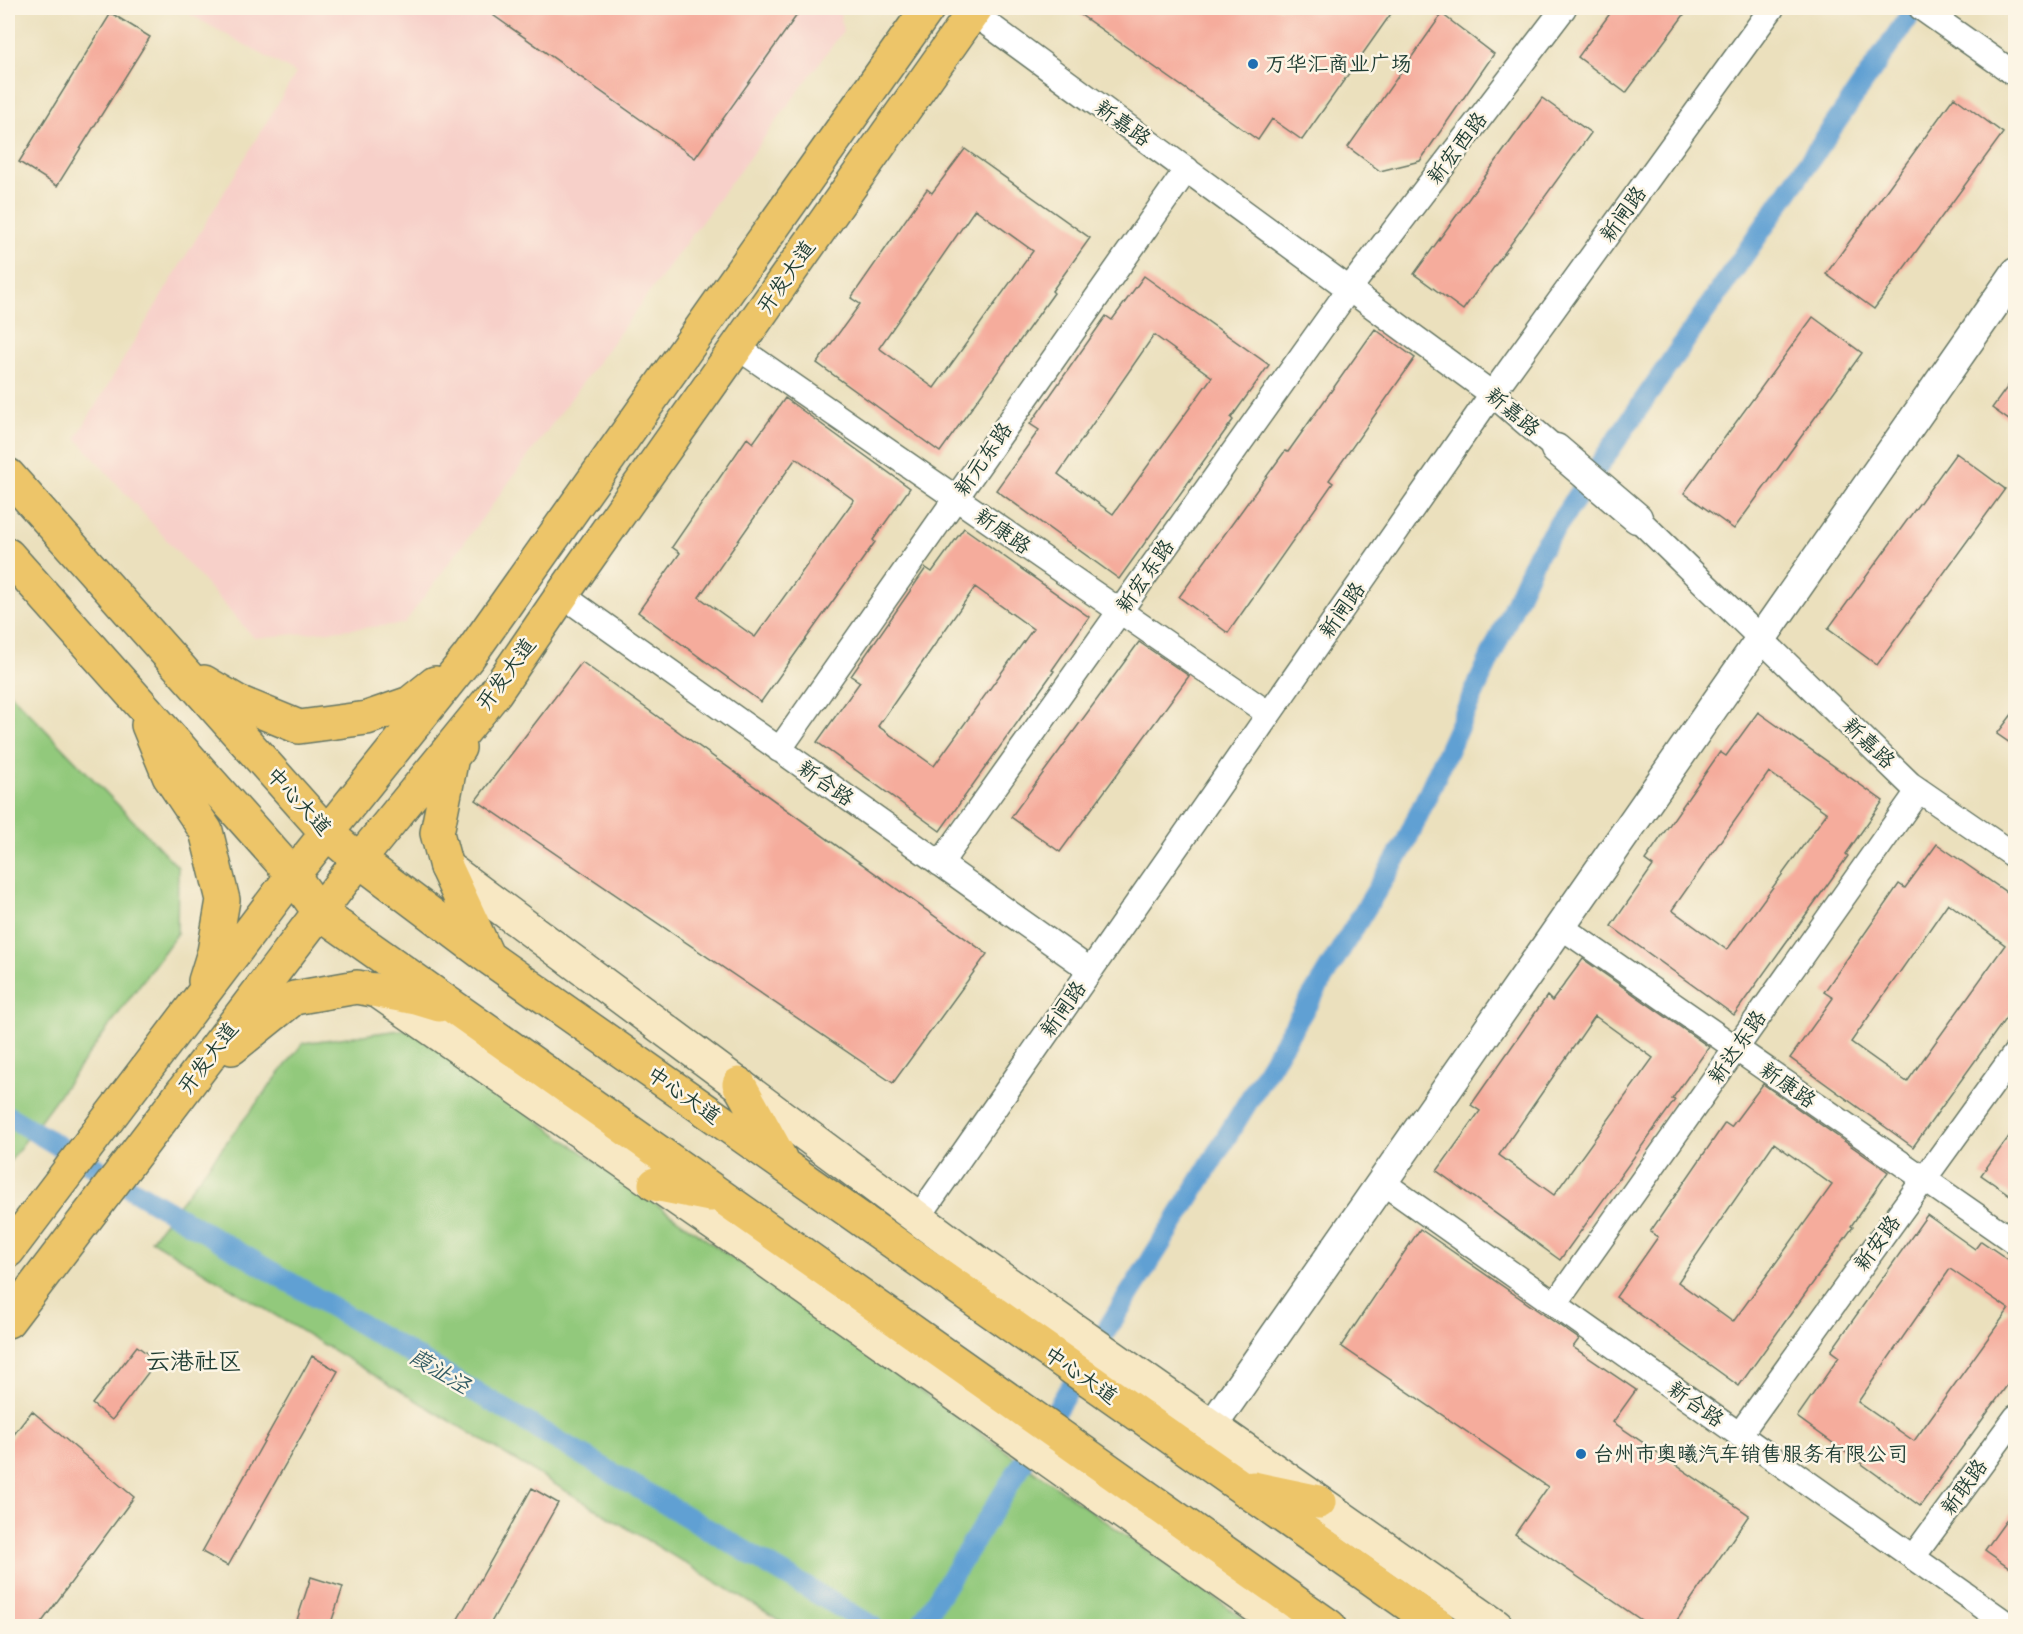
<svg xmlns="http://www.w3.org/2000/svg" width="2023" height="1634" font-family="Sriracha,'LXGW WenKai TC',sans-serif">
  <style>
    .built { fill: #f7d0c9 }
    .green { fill: #92c97c; stroke: #588358; stroke-width: 1.5 }
    .lines { fill: none; stroke-linecap: round; stroke-linejoin: round }
    .canal { stroke: #60a0d3; stroke-width: 21 }
    .building { fill: #f5ac9c; fill-rule: evenodd }
    .minor-casing { stroke: #667664; stroke-width: 27 }
    .tertiary-casing { stroke: #667664; stroke-width: 33 }
    .secondary-casing { stroke: #667664; stroke-width: 36 }
    .primary-casing { stroke: #667664; stroke-width: 36 }
    .minor { stroke: #fff; stroke-width: 24 }
    .tertiary { stroke: #fff; stroke-width: 30 }
    .secondary { stroke: #f8e8c3; stroke-width: 33 }
    .primary { stroke: #edc569; stroke-width: 33 }
    .poi-dot { fill: #1f6fb2; stroke: #fcf5e5; stroke-width: 2 }
    .labels { text-anchor: middle; dominant-baseline: central; stroke-width: 5; stroke-linejoin: round; paint-order: stroke }
    .poi-label { font-size: 21px; fill: #1f3d34; stroke: #fcf5e5; text-anchor: start }
    .street-label { font-size: 21px; fill: #1f3d34; stroke: #fcf5e5 }
    .water-label { font-size: 22px; font-style: italic; fill: #325b64; stroke: #fcf5e5 }
    .quarter-label { font-size: 24px; fill: #1f3d34; stroke: #fcf5e5 }
  </style>
  <rect width="100%" height="100%" fill="#fcf5e5"/>
  <filter id="ink" filterUnits="userSpaceOnUse"><feTurbulence type="fractalNoise" baseFrequency=".0167" numOctaves="2"/><feDisplacementMap in="SourceGraphic" scale="12" xChannelSelector="R" yChannelSelector="G"/><feConvolveMatrix kernelMatrix="1 2 1 2 8 2 1 2 1" color-interpolation-filters="sRGB"/></filter>
  <filter id="wash" filterUnits="userSpaceOnUse"><feTurbulence type="fractalNoise" baseFrequency=".008" numOctaves="4" result="noise"/><feDisplacementMap in="SourceGraphic" scale="24" xChannelSelector="R" yChannelSelector="G"/><feGaussianBlur stdDeviation="1.35" result="paint"/><feColorMatrix in="noise" values="0 0 0 0 0 0 0 0 0 0 0 0 0 0 0 0 0 1.4 0 .05"/><feComposite in="paint" operator="in"/></filter>
  <g filter="url(#wash)">
    <rect width="100%" height="100%" fill="#ebe0bd"/>
    <path class="built" d="M191,8H839L843,31L404,624L254,638L76,438L296,73L187,13Z"/>
    <path class="green" d="M8,691L178,867L177,934L8,1164Z
      M408,1029L1254,1626H789L151,1240L303,1043Z"/>
    <g class="lines">
      <path class="canal" d="M8,1116L872,1626
        M920,1626L1174,1223L1405,844L1537,555L1915,8"/>
    </g>
    <g id="blocks">
      <path class="building" d="M483,8H802L695,158Z
        M1071,8H1395L1302,140L1272,119L1258,140Z
        M1614,8H1689L1626,93L1578,57Z
        M111,13L150,37L57,186L19,162Z
        M1442,14L1494,54L1420,161L1380,171L1348,147Z
        M1954,97L2003,133L1874,309L1826,274Z
        M1542,98L1591,133L1463,310L1414,274Z
        M965,149L1090,238L1052,291L1054,293L940,452L817,363L860,304L851,298L927,189L932,193ZM975,209L1033,251L934,388L879,348Z
        M1144,276L1269,365L1231,418L1233,420L1119,579L996,490L1039,430L1030,424L1106,316L1112,320ZM1154,335L1212,377L1113,514L1058,474Z
        M1813,317L1862,353L1734,529L1684,493Z
        M1375,329L1415,358L1329,480L1333,483L1228,633L1179,597L1285,451L1288,452Z
        M2016,375V425L1992,408Z
        M785,398L910,488L873,540L875,542L761,702L638,612L680,553L672,547L747,438L753,443ZM796,458L854,500L755,637L699,597Z
        M1956,453L2005,489L1877,665L1828,629Z
        M964,528L1089,617L1052,670L1054,671L940,831L817,742L860,682L851,676L926,568L932,572ZM975,587L1033,629L934,766L878,726Z
        M1139,642L1189,676L1060,852L1011,817Z
        M582,662L987,954L893,1083L476,800Z
        M2016,709V747L1997,734Z
        M1758,712L1883,801L1846,854L1848,856L1734,1015L1611,926L1653,866L1645,860L1720,752L1726,756ZM1769,772L1827,813L1727,950L1672,910Z
        M1937,844L2016,899V1004L1913,1147L1790,1058L1833,998L1824,992L1899,884L1905,888ZM1948,903L2005,945L1907,1082L1851,1042Z
        M1583,959L1709,1047L1672,1099L1675,1100L1560,1260L1437,1171L1480,1111L1471,1105L1547,996L1552,1001ZM1595,1016L1653,1058L1554,1195L1499,1155Z
        M1763,1084L1888,1172L1851,1226L1853,1227L1739,1386L1616,1297L1658,1237L1650,1232L1725,1123L1731,1127ZM1774,1143L1832,1185L1733,1322L1678,1282Z
        M2016,1127V1199L1981,1175Z
        M1927,1215L1975,1249L1981,1241L2016,1265V1373L1920,1506L1797,1417L1839,1357L1831,1351ZM1950,1269L2009,1309L1914,1441L1858,1402Z
        M1420,1229L1579,1339L1573,1347L1636,1390L1613,1422L1749,1515L1673,1626H1650L1515,1534L1548,1487L1341,1346Z
        M137,1346L157,1361L112,1420L92,1404Z
        M312,1356L338,1371L228,1566L202,1552Z
        M32,1411L134,1497L39,1626H8V1442Z
        M532,1488L558,1503L489,1626H454Z
        M2016,1507V1572L1985,1550Z
        M311,1577L343,1587L330,1626H295Z"/>
    </g>
  </g>
  <g filter="url(#ink)">
    <use href="#blocks" fill-opacity="0" stroke="#667664" stroke-width="1.5"/>
    <g class="lines">
      <g class="minor-casing">
        <path id="minor" d="M1921,8L2016,75
          M973,13L1492,394L1556,449
          M737,347L1269,714
          M1637,518L1910,784L2016,857
          M562,595L1090,970
          M779,750L1187,169
          M940,864L1350,288L1564,8
          M1560,926L2016,1243
          M1382,1182L2010,1626
          M918,1218L1492,394L1772,8
          M1555,1304L1919,790
          M1739,1435L2016,1052
          M1913,1557L2016,1417"/>
      </g>
      <g class="tertiary-casing">
        <path id="tertiary" d="M1556,449L1637,518
          M1212,1426L2016,273"/>
      </g>
      <g class="secondary-casing">
        <path id="secondary" d="M446,867L977,1262L1496,1626
          M376,990L760,1256L1284,1626"/>
      </g>
      <g class="primary-casing">
        <path id="primary" d="M8,475L326,832L359,860L488,957L1439,1626
          M8,555L293,875L319,912L1329,1626
          M204,682L238,702L299,727L367,718L410,703L435,683
          M148,725L169,776L206,831L223,900L214,952L205,981
          M459,748L452,757L437,833L446,867L486,953
          M232,1048L294,998L357,987L416,998L439,1005
          M739,1084L780,1158
          M655,1184L710,1195
          M8,1251L293,875L469,656L928,8
          M8,1321L359,860L495,693L562,595L976,8
          M1253,1488L1319,1502"/>
      </g>
      <use href="#minor" class="minor"/>
      <use href="#tertiary" class="tertiary"/>
      <use href="#secondary" class="secondary"/>
      <use href="#primary" class="primary"/>
    </g>
  </g>
  <g class="poi-dot">
    <circle cx="1253" cy="64" r="6"/>
    <circle cx="1581" cy="1454" r="6"/>
  </g>
  <g class="labels">
    <g class="poi-label">
      <text x="1265" y="64">万华汇商业广场</text>
      <text x="1593" y="1454">台州市奥曦汽车销售服务有限公司</text>
    </g>
    <g class="street-label">
      <text transform="translate(1123 123) rotate(36)">新嘉路</text>
      <text transform="translate(1457 148) rotate(-53)">新宏西路</text>
      <text transform="translate(1623 214) rotate(-54)">新闸路</text>
      <text transform="translate(786 277) rotate(-55)">开发大道</text>
      <text transform="translate(1513 412) rotate(40)">新嘉路</text>
      <text transform="translate(983 459) rotate(-55)">新元东路</text>
      <text transform="translate(1003 531) rotate(35)">新康路</text>
      <text transform="translate(1145 576) rotate(-55)">新宏东路</text>
      <text transform="translate(1342 610) rotate(-55)">新闸路</text>
      <text transform="translate(506 674) rotate(-54)">开发大道</text>
      <text transform="translate(1869 743) rotate(44)">新嘉路</text>
      <text transform="translate(826 783) rotate(35)">新合路</text>
      <text transform="translate(299 801) rotate(47)">中心大道</text>
      <text transform="translate(1063 1009) rotate(-55)">新闸路</text>
      <text transform="translate(1737 1047) rotate(-55)">新达东路</text>
      <text transform="translate(208 1058) rotate(-53)">开发大道</text>
      <text transform="translate(1788 1085) rotate(35)">新康路</text>
      <text transform="translate(684 1095) rotate(35)">中心大道</text>
      <text transform="translate(1877 1243) rotate(-54)">新安路</text>
      <text transform="translate(1081 1375) rotate(35)">中心大道</text>
      <text transform="translate(1696 1404) rotate(35)">新合路</text>
      <text transform="translate(1964 1487) rotate(-54)">新联路</text>
    </g>
    <g class="water-label">
      <text transform="translate(440 1371) rotate(31)">葭沚泾</text>
    </g>
    <g class="quarter-label">
      <text x="194" y="1361">云港社区</text>
    </g>
  </g>
  <rect width="2023" height="1634" fill="none" stroke="#fcf5e5" stroke-width="30"/>
</svg>
